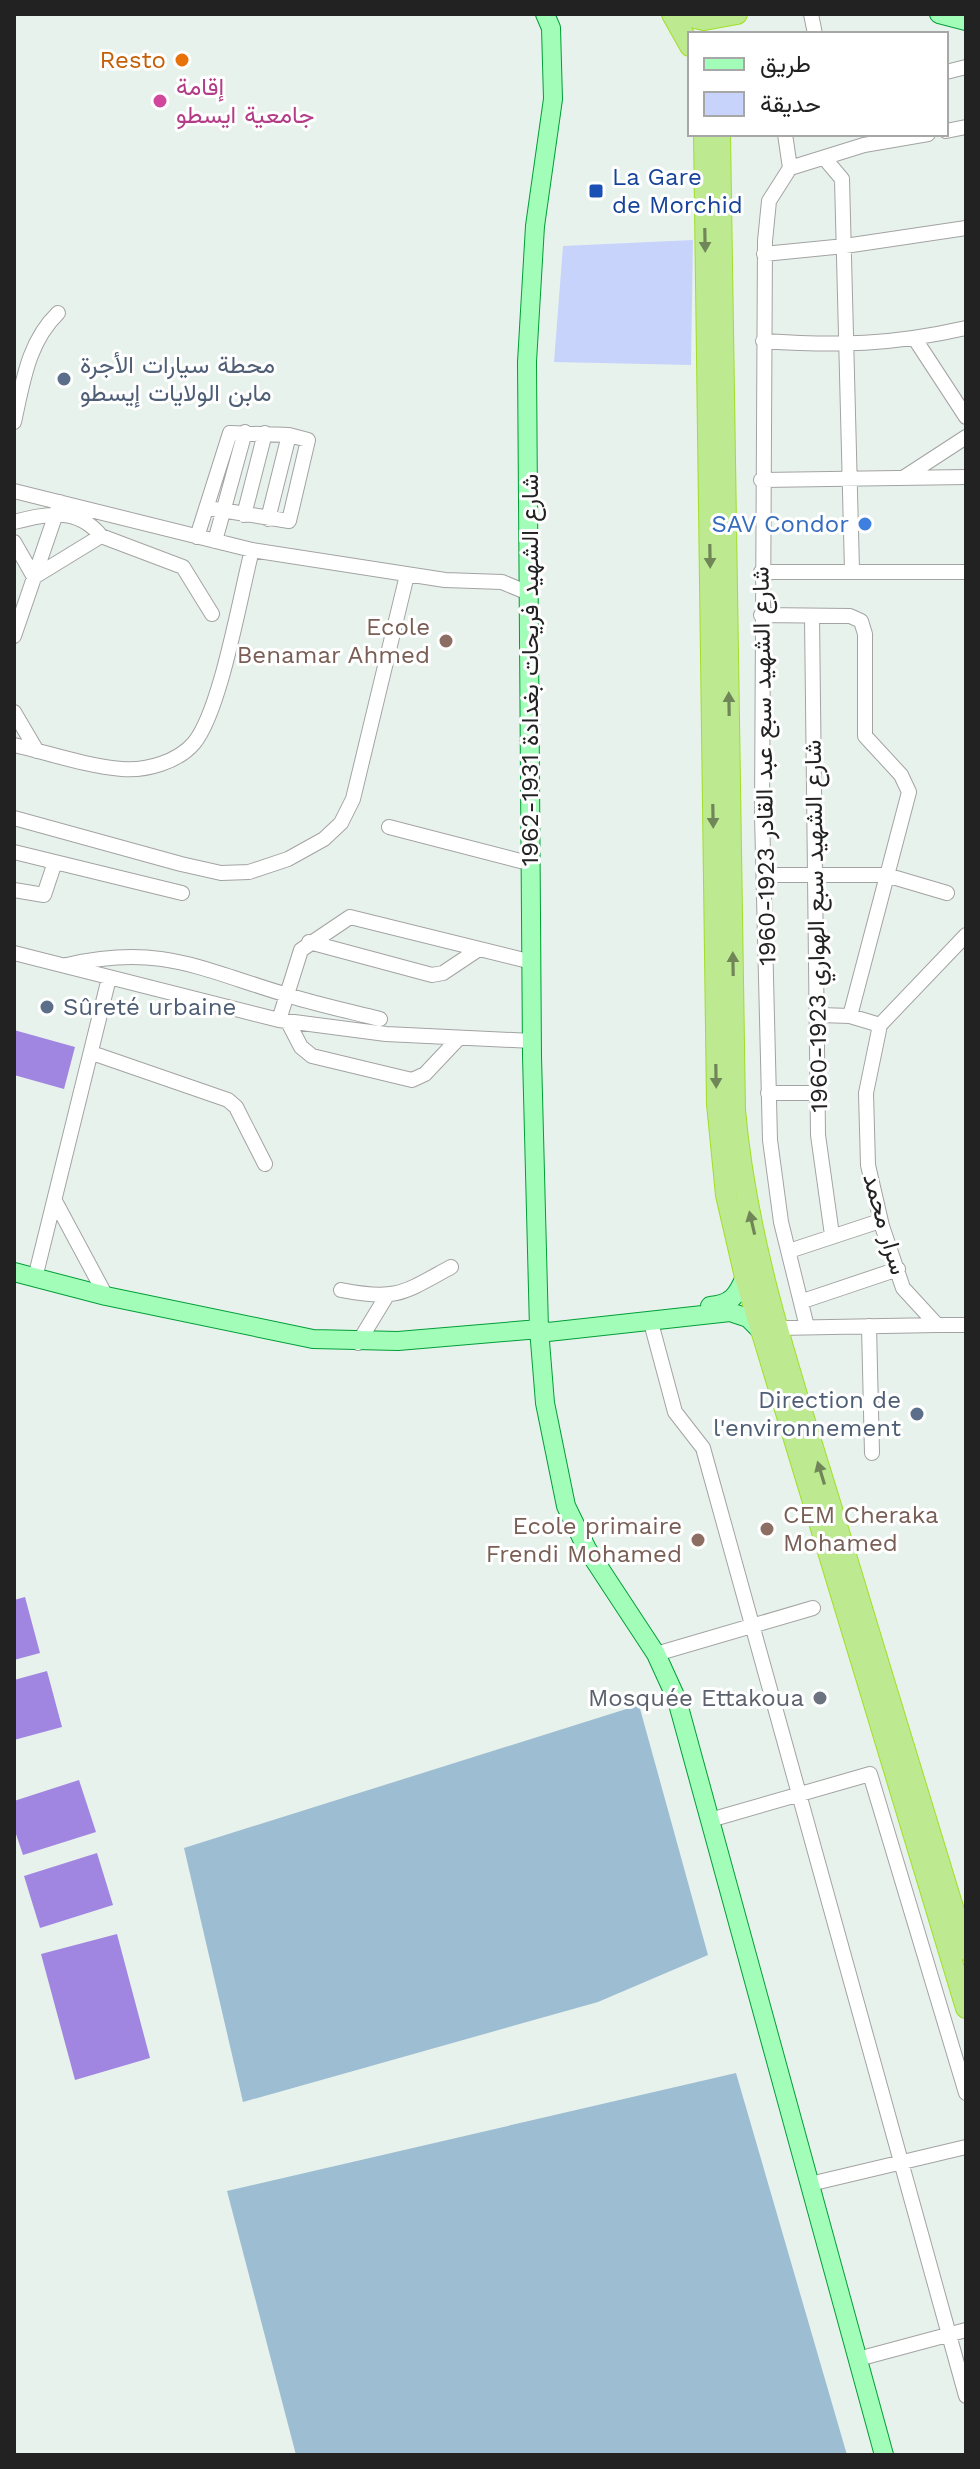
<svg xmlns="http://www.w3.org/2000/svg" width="980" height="2469" font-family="'Work Sans',Vazirmatn,sans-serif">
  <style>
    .forest { fill: #9dbdd2 }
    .park { fill: #c7d3fb }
    .pitch { fill: #a186e1 }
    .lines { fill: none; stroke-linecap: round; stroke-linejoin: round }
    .minor-casing { stroke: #a3a3a3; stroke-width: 16 }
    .major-casing { stroke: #009f37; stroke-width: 20 }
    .highway-casing { stroke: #a1df27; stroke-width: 22 }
    .minor { stroke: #fff; stroke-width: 14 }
    .major { stroke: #a2fdb8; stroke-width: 18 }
    .highway { stroke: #bde990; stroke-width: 20 }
    .oneway { fill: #708659 }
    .food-dot { fill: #e8710a; stroke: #fff; stroke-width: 3 }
    .hotel-dot { fill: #d1479c; stroke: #fff; stroke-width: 3 }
    .transit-dot { fill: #1a4fb4; stroke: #fff; stroke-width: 3 }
    .service-dot { fill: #5c6f8a; stroke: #fff; stroke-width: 3 }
    .shop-dot { fill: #3f7fe0; stroke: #fff; stroke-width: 3 }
    .education-dot { fill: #8d6e63; stroke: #fff; stroke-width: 3 }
    .worship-dot { fill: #6b7280; stroke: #fff; stroke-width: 3 }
    .labels { text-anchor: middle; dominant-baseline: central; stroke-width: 6; stroke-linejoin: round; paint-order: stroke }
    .food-label { font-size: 24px; fill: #c56008; stroke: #fff; text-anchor: end }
    .hotel-label { font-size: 24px; fill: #b23c85; stroke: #fff; text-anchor: start }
    .transit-label { font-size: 24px; fill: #164399; stroke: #fff; text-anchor: start }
    .service-label { font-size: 24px; fill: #4e5e75; stroke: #fff; text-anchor: start }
    .shop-label { font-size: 24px; fill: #366cbe; stroke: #fff; text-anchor: end }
    .education-label { font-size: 24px; fill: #785e54; stroke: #fff; text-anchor: end }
    .street-label { font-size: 24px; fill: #222; stroke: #fff }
    .worship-label { font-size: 24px; fill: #5b616d; stroke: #fff; text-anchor: end }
  </style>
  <rect width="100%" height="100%" fill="#e8f2ec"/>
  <path class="forest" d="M639,1705L708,1955L598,2002L243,2102L184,1848Z
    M736,2073L847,2455H296L227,2191Z"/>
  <path class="park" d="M693,240L691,365L554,362L563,246Z"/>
  <path class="pitch" d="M14,1030L75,1047L64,1089L14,1075Z
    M25,1597L40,1653L14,1660V1600Z
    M47,1671L62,1727L14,1740V1680Z
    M79,1780L96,1832L23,1855L14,1828V1801Z
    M97,1853L113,1905L40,1928L24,1876Z
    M117,1934L150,2058L75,2080L41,1954Z"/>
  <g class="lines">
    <g class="minor-casing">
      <path id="minor" d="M811,14L815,34
        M946,72L966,67
        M946,131L966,127
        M785,134L790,168
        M826,160L842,179L852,570
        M764,254L845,246L966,228
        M915,339L966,417
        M763,341C839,346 891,345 966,328
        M14,422C23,382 28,342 58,313
        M903,478L966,437
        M761,480L966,477
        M14,491L252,550L445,580L502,582L531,594
        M244,515L265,433
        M268,519L289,435
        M14,522C46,514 77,506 101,536
        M197,537L230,433L289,435L308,440L289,521L208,508
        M215,541L245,432
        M14,542L34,577L101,536L183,567L212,614
        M761,572H966
        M761,615L850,616L861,621L865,634V736L901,775L909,792L850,1016
        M812,616L818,1135L832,1235
        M14,636L60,502
        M14,712L37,751
        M14,745C49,753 86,766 122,769C146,771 178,762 194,743C221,710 240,596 252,550
        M14,818L181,864L221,873L249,872L288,859L324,839L341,823L353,799L407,575
        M389,827L532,864
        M14,852L182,893
        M764,875H886L947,893
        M14,890L44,895L55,862
        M309,942L432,975L443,973L479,949
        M14,953L279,1020L386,1034L532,1041
        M67,965C159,944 198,968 284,994C315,1004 348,1011 380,1019
        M820,1015L850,1016L880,1025
        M279,1020L301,950L350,917L532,962
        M288,1022L301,1047L312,1056L412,1080L425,1074L459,1038
        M92,1053L228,1100L236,1107L265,1164
        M768,1093H819
        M55,1201L106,1296
        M789,1251L880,1221
        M35,1278L109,978
        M341,1290C397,1301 403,1293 451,1267
        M803,1301L898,1269
        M650,1319L675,1412L703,1448L966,2396
        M937,1325H966
        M869,1326L872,1453
        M807,1327L781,1222L770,1140L762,815L765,241L769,201L790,168L864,145L928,134
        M778,1328L937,1325L903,1288L882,1226L868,1165L866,1093L880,1025L966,935
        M358,1343L386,1297
        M656,1654L813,1608
        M710,1820L870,1774L966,2093
        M810,2184L966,2147
        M858,2359L966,2330"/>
    </g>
    <g class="major-casing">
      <path id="major" d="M545,14L551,28L553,99L535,226L527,362L532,1056L539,1329L545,1403L566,1506L587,1549L656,1654L677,1700L884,2455
        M939,14L966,21
        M14,1272L106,1296L313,1339L398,1341L539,1329L548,1332L730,1312L748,1318L760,1330
        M710,1306C731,1304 737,1296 745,1277"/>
    </g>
    <g class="highway-casing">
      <path id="highway" d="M672,14L690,46
        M679,14L704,20L737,14
        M704,134L717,1104L726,1195L745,1277L966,2008
        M720,134L735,1110C747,1247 792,1378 832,1509C877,1656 920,1803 966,1950"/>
    </g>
    <use href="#minor" class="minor"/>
    <use href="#major" class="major"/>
    <use href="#highway" class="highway"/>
  </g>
  <defs><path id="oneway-solid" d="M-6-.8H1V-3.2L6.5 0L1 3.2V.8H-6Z" transform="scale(2)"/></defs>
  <g class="oneway">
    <use href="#oneway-solid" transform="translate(705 240) rotate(89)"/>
    <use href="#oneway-solid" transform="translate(710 556) rotate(89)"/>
    <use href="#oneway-solid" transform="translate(729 704) rotate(-91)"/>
    <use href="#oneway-solid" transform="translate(713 816) rotate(89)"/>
    <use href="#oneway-solid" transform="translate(733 964) rotate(-91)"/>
    <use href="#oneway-solid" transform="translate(716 1076) rotate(89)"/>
    <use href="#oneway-solid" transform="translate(752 1223) rotate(-103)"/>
    <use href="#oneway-solid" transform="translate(821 1473) rotate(-107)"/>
  </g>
  <circle class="food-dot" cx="182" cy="60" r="8"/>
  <circle class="hotel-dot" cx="160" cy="101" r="8"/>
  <rect class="transit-dot" x="588" y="183" width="16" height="16" rx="4"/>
  <g class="service-dot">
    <circle cx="64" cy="379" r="8"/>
    <circle cx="47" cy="1007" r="8"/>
    <circle cx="917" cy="1414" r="8"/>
  </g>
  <circle class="shop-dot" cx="865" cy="524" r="8"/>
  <g class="education-dot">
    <circle cx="446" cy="641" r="8"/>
    <circle cx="767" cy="1529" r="8"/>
    <circle cx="698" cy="1540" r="8"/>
  </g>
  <circle class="worship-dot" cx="820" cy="1698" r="8"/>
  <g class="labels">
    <g class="food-label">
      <text x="166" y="60">Resto</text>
    </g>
    <g class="hotel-label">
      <text x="176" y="87">إقامة<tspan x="176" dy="28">جامعية ايسطو</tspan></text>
    </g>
    <g class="transit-label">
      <text x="612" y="177">La Gare<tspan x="612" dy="28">de Morchid</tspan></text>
    </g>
    <g class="service-label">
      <text x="80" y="365">محطة سيارات الأجرة<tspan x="80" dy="28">مابن الولايات إيسطو</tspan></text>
      <text x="63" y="1007">Sûreté urbaine</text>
      <text x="901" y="1400" text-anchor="end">Direction de<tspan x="901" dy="28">l'environnement</tspan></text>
    </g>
    <g class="shop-label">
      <text x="849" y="524">SAV Condor</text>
    </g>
    <g class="education-label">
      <text x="430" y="627">Ecole<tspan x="430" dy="28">Benamar Ahmed</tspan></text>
      <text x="783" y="1515" text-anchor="start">CEM Cheraka<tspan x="783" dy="28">Mohamed</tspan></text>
      <text x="682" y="1526">Ecole primaire<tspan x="682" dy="28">Frendi Mohamed</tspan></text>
    </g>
    <g class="street-label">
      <text transform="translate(530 670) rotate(-90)">شارع الشهيد فريحات بغدادة 1931-1962</text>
      <text transform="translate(764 766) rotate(-91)">شارع الشهيد سبع عبد القادر 1923-1960</text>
      <text transform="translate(816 926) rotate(-91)">شارع الشهيد سبع الهواري 1923-1960</text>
      <text transform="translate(885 1224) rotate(74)">سرار محمد</text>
    </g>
    <g class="worship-label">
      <text x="804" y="1698">Mosquée Ettakoua</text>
    </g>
  </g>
  <rect width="980" height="2469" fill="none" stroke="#222222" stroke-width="32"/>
  <rect x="688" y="32" width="260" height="104" fill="#ffffff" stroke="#a7a7a7" stroke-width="2"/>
  <rect x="704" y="58" width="40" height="12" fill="#a2fdb8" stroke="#a7a7a7" stroke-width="2"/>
  <text x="760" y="72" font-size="24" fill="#222222">طريق</text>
  <rect x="704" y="92" width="40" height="24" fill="#c7d3fb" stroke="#a7a7a7" stroke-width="2"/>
  <text x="760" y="112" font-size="24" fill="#222222">حديقة</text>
</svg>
